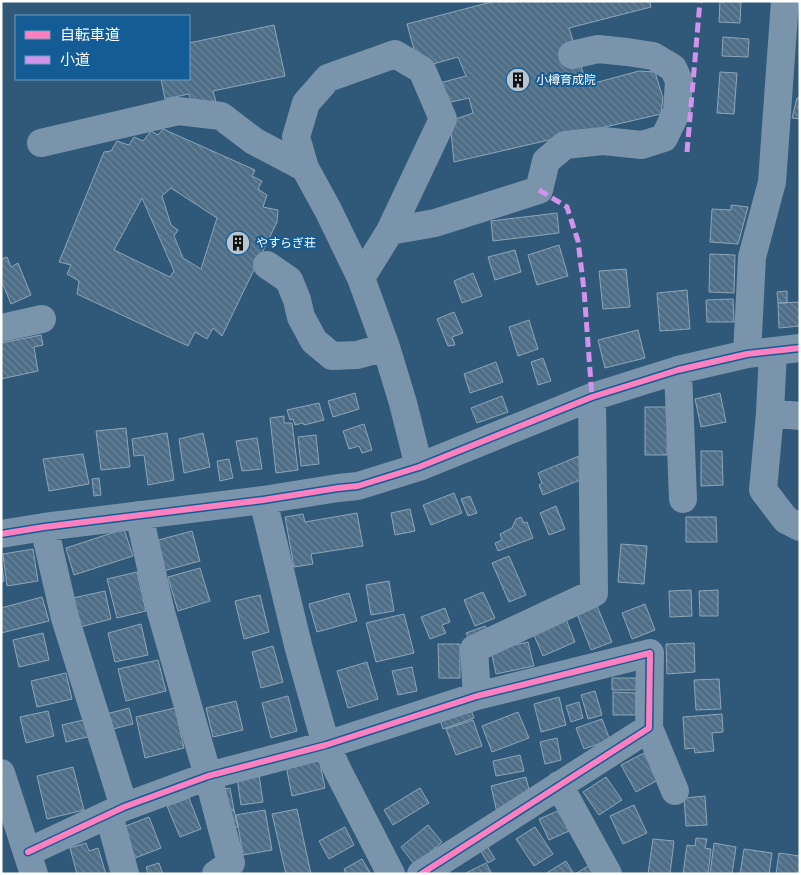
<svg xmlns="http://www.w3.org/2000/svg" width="801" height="875" font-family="Figtree,'Noto Sans JP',sans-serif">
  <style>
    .building { fill: url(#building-back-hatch); stroke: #8ea6b8; fill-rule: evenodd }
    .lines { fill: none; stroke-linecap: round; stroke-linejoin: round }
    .minor { stroke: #7994ab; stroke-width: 28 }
    .quiet { stroke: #d193ec; stroke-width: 5; stroke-dasharray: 10 5; stroke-linecap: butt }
    .cycleway-casing { stroke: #135c95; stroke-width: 9 }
    .cycleway { stroke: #ff80c0; stroke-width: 6 }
    .labels { text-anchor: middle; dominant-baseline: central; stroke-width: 4; stroke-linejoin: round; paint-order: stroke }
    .poi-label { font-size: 12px; fill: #fff; stroke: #135c95; text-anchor: start }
  </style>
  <defs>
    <pattern id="building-back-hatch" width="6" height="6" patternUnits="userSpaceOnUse" patternTransform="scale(1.25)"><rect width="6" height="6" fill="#4e6e87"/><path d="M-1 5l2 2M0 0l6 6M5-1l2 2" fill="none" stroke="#698499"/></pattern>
  </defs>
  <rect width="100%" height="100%" fill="#305878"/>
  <path class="building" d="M495,1H650L651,7L569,28L587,85L639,71L655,72L663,98L661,114L454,162L450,121L473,113L469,98L442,104L436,84L466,76L458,57L419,68L407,24Z
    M720,1H741L740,23L719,22Z
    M274,25L285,76L213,91L217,106L193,109L189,94L165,99L161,79H189V43Z
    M723,37L749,39L748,57L722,56Z
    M720,72L737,73L734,114L717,113Z
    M797,98H800V119L792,118Z
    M163,129L255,170L252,176L262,181L258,189L267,195L263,207L278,210L277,222L222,336L213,328L207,339L195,332L188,346L77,294L79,281L67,274L71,265L59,262L104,152L111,151L117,141L129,145L134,137L143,141L151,131L158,135ZM171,188L217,218L201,269L183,258L174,236L178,230L171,225L162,196ZM142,198L174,271L170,277L114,250Z
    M731,205L748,207L738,244L710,242L712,209L731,210Z
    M557,213L559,233L493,241L491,221Z
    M559,245L568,276L537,285L528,255Z
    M515,250L521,272L495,280L488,257Z
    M710,254L735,255L734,293L709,292Z
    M7,257L11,267L18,263L31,295L11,304L1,280V259Z
    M626,269L630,307L603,309L599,271Z
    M473,273L482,296L462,303L454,281Z
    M687,290L690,329L660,331L657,293Z
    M787,291V303H778L777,292Z
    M733,299L734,322H707L706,300Z
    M800,302V326L779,328L778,303Z
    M454,312L463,333L452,337L455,345L448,346L437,319Z
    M529,320L538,349L518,356L509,327Z
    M638,330L645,358L605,368L598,340Z
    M41,335L43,345L34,347L38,371L1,379V343Z
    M543,358L551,381L538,385L531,362Z
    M496,362L503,382L470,393L464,374Z
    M355,393L359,409L333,417L328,401Z
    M720,393L726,422L701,427L695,399Z
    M502,396L508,412L477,423L471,408Z
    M319,403L324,420L304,425L303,423L295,425L293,419L290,420L287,410Z
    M645,407H668L667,455H645Z
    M284,416V423H292L298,470L276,473L270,418Z
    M364,424L372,450L362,453L359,446L349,449L343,431Z
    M126,428L130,467L101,470L96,431Z
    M167,433L174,480L148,485L144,455L134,456L132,439Z
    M203,433L210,467L184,473L179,439Z
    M316,435L319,464L301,466L298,437Z
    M257,438L262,469L242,471L236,441Z
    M701,451H722L723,485L701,486Z
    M83,454L89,484L49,491L43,459Z
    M579,456L580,480L543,495L539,485L542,483L538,473Z
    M229,459L233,478L220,481L217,461Z
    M99,478L101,495L94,496L92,479Z
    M454,493L462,513L431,525L423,505Z
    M470,496L477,513L468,516L461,499Z
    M556,506L565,529L549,535L540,513Z
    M410,509L415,531L395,535L391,513Z
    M357,513L363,546L311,554L313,564L294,567L285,517L303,514L305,522Z
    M521,517L524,523L527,522L533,538L498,551L495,543L502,540L500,534L512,528L516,519Z
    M686,517H716L717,542H686Z
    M124,529L133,556L74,575L66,548Z
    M192,531L200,561L160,572L151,542Z
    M621,544L647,546L644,584L618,582Z
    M33,549L38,581L7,586L3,554Z
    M509,556L526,595L509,602L492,563Z
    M2,565L4,581L1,582V566Z
    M200,568L210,601L178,611L168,577Z
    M137,572L146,611L117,618L107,579Z
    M389,581L394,611L371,615L366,585Z
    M691,590L692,616L670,617L669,591Z
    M718,590V616H700L699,591Z
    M105,591L111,619L80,627L73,598Z
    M483,592L495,618L475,626L464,600Z
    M349,593L357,621L317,632L309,604Z
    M260,595L269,632L244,639L235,601Z
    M42,597L49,621L1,633V608Z
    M645,604L655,630L632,639L622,613Z
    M597,606L612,642L591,650L577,614Z
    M445,608L450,622L442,625L446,633L430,639L421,617Z
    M404,614L414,653L376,662L366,623Z
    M566,619L575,642L543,656L533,633Z
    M141,624L148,655L115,662L108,633Z
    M485,626L487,630L468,637L466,633Z
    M43,633L49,660L19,667L13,640Z
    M528,642L534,666L496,674L491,650Z
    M694,643L695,672L667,674L666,644Z
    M438,644H460V678H439Z
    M273,646L283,682L261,688L252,652Z
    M158,660L166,691L126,701L118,669Z
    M367,662L378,699L348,708L337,671Z
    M412,667L417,691L398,695L392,671Z
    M66,673L72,699L37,707L31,681Z
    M612,678H637V690H612Z
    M719,679L721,709L696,710L694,680Z
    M595,691L602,715L588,719L581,695Z
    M613,692L636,693V715H613Z
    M288,696L297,731L271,738L262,703Z
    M559,697L566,725L541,732L534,704Z
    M236,701L243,730L213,737L206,708Z
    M579,702L583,718L571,722L566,706Z
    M470,707L474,718L443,729L439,717Z
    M129,708L133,724L109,730L106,714Z
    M175,708L184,748L145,758L136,717Z
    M48,711L54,736L26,743L20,717Z
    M518,712L529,738L492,752L482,726Z
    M722,714L723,732L712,733L714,751L695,753L694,748L685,749L683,717Z
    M92,718L96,735L66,742L62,725Z
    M602,719L610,740L584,749L576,728Z
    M473,720L482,746L456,755L446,729Z
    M557,738L561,760L545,764L540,742Z
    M318,753L325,788L292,796L285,761Z
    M644,753L658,780L636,792L621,765Z
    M520,755L524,771L496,776L493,761Z
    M73,767L84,810L47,819L37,776Z
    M259,775L263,802L241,805L237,778Z
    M526,777L530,794L497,813L491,786Z
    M606,777L622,800L599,815L583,792Z
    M230,788L234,810L221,812L217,790Z
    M420,788L429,803L393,825L384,810Z
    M705,796L707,825L686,826L684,798Z
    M189,798L201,829L180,837L167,806Z
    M634,805L647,833L623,844L610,816Z
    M297,809L311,874H286L272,814Z
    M234,810L238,827L225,829L221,812Z
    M265,810L272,850L243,855L236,815Z
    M560,810L569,831L549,840L539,819Z
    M149,817L161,848L135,858L123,827Z
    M428,825L442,842L415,865L401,847Z
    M345,827L354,845L329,859L319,841Z
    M535,827L553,854L534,866L516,839Z
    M696,838L707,839L705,848L711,849L708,874H683L687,845L695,846Z
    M653,839L674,841L670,874H648Z
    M86,843L89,851L98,848L106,874H77L70,848Z
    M714,843L736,847L732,874H710Z
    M487,846L495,859L488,863L480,850Z
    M744,849L772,853L769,874H740Z
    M779,853L800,856V874H776Z
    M362,859L371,874H346L344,869Z
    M566,861L574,874H545Z
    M159,863L163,874H148L146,867Z
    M486,863L492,874H466V873Z
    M590,865L595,874H575Z"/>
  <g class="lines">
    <path class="minor" d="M41,143L178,111L221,116L254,141L305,168
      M390,231L435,223L539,190L546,161L565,145L603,141L642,145L664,138L677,111L679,81L673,68L653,56L627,52L598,49L572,55
      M267,265L289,280L297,300L301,317L314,341L332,356L357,355L386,347
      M361,278L390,231L443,119L422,70L395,54L328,78L306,103L296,137L305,168L328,210L361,278L386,347L403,403L419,467
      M1,328L42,319
      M773,351L770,413L763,490L786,520L800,527
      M747,354L752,257L772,182L785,1
      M678,370L683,499
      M770,413L800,416
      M263,500L299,649L326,745L339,773L391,874
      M139,515L161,612L208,776L231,863L216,874
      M44,527L65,618L124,807
      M1,534L44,527L263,500L338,488L358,486L419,467L592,397L678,370L747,354L800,348
      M477,696L474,649L594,593L592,397
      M649,728L675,791
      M1,773L34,874
      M559,785L608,874
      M109,815L125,874
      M28,852L124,807L208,776L326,745L477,696L650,653L649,728L421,874"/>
    <path class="quiet" d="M687,152L700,1
      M539,190L567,207L578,241L584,290L592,397"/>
    <g class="cycleway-casing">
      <path id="cycleway" d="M1,534L44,527L263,500L338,488L358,486L419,467L592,397L678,370L747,354L800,348
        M28,852L124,807L208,776L326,745L477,696L650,653L649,728L421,874"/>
    </g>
    <use href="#cycleway" class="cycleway"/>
  </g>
  <defs>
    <g id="building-disc" transform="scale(1.25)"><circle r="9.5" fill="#b7c5d0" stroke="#135c95"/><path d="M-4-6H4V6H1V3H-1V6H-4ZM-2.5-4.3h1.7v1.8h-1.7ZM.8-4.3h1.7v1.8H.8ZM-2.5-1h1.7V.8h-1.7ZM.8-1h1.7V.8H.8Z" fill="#111"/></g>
  </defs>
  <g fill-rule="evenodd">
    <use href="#building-disc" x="518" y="80"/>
    <use href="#building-disc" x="238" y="243"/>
  </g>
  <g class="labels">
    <g class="poi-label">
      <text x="536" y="80">小樽育成院</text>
      <text x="256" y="243">やすらぎ荘</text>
    </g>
  </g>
  <rect width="801" height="875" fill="none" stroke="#ffffff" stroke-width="5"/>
  <rect x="15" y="15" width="175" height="65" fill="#135c95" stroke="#719dbf"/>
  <rect x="25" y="31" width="25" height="8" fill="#ff80c0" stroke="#719dbf"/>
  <text x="60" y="40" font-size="15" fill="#ffffff">自転車道</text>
  <rect x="25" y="56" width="25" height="8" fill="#d193ec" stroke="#719dbf"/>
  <text x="60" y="65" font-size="15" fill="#ffffff">小道</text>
</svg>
